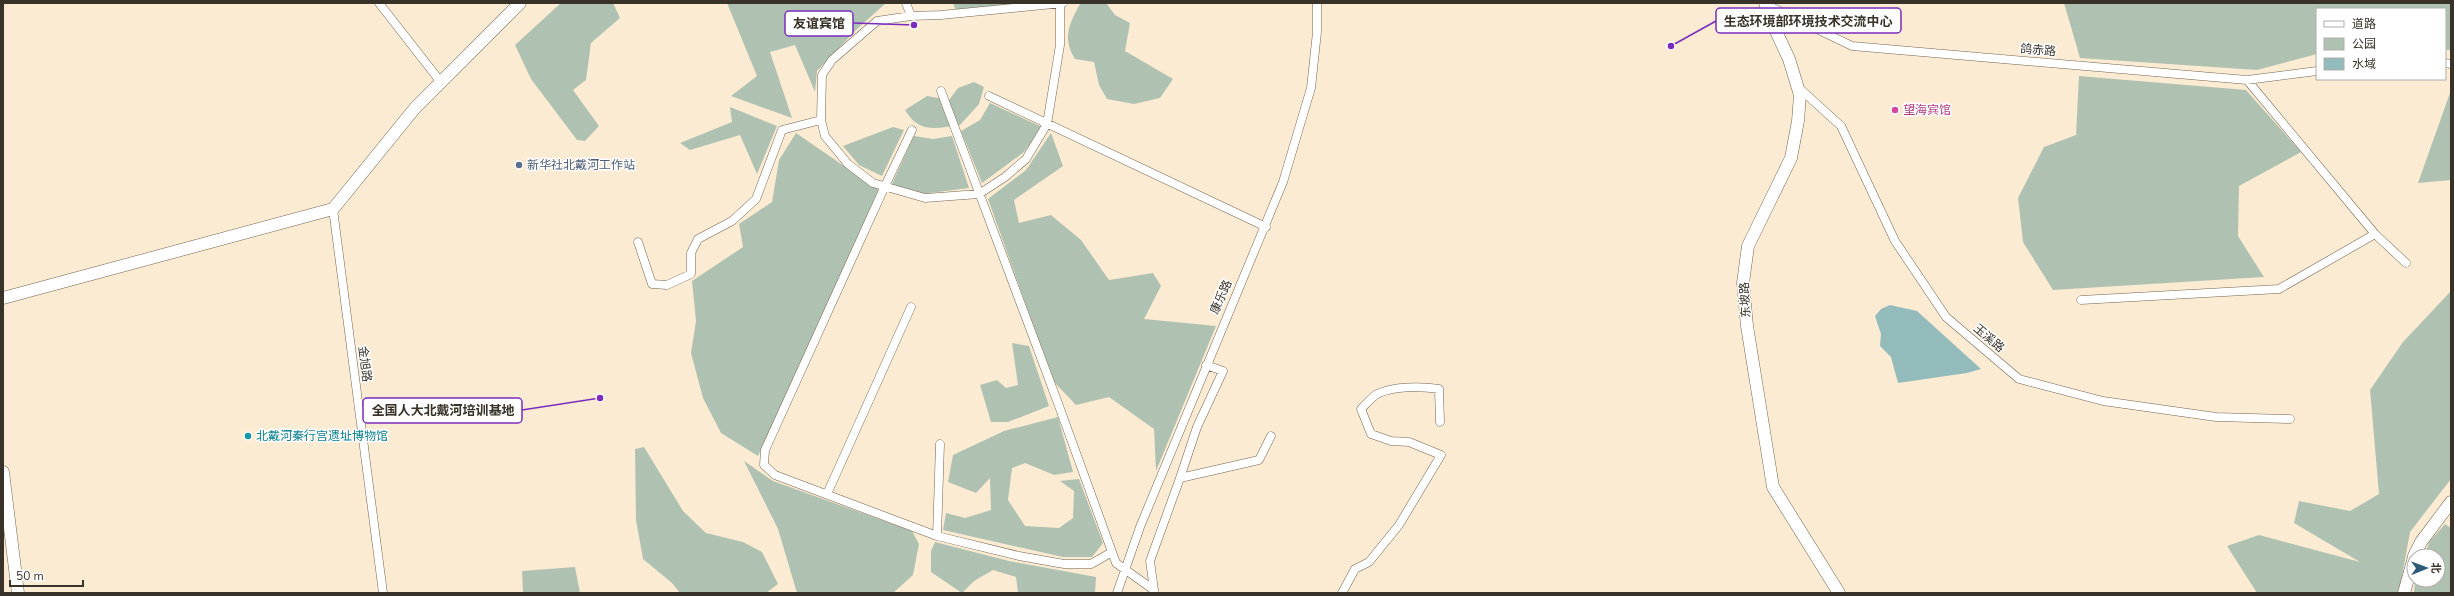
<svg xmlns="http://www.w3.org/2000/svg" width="2454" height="596" font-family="'Nunito Sans','Noto Sans SC',sans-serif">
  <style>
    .green { fill: #afc2b2 }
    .water { fill: #93bbbb }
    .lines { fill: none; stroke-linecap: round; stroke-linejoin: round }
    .street-casing { stroke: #72644f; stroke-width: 9 }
    .secondary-casing { stroke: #72644f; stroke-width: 13 }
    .street { stroke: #fff; stroke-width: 8 }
    .secondary { stroke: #fff; stroke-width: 12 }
    .hotel-dot { fill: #d1479c; stroke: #fff; stroke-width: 1.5 }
    .service-dot { fill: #5c6f8a; stroke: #fff; stroke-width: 1.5 }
    .culture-dot { fill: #0f9aa8; stroke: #fff; stroke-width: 1.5 }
    .labels { text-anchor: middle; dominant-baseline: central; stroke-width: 3; stroke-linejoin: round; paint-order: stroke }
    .street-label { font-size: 12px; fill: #383228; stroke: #fff }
    .hotel-label { font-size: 12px; fill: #b23c85; stroke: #fff; text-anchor: start }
    .service-label { font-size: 12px; fill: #4e5e75; stroke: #fff; text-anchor: start }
    .culture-label { font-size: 12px; fill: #0d838f; stroke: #fff; text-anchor: start }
    .leader { fill: none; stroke: #7b2cbf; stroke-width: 1.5 }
    .callout-dot { fill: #7b2cbf; stroke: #fff; stroke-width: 1.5 }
    .callout { fill: #fff; stroke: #7b2cbf; stroke-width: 1.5 }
    .callout-label { font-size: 13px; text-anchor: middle; font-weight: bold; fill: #383228 }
  </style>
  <rect width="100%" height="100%" fill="#fcebd3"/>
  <path class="green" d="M561,3H613L620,18L591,43L586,80L573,90L599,126L585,141L577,140L531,79L515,45Z
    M727,3H886L857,29L817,71L815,92L795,45L770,52L792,118L731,96L757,76Z
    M953,3H1014V8L956,11Z
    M1106,3L1115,15L1130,23L1125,51L1173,79L1160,98L1134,104L1107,99L1099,85L1094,62L1075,59C1062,38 1069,24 1080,4Z
    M2064,3H2451V50H2445V9H2317V54L2257,70L2080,58Z
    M2079,76L2246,90L2301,152L2239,186L2238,236L2264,277L2053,290L2023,242L2018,198L2044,147L2076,135Z
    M974,82L984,87L979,104L960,125C936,128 919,134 905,110L927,96L949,100L958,88Z
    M2451,90V180L2418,183Z
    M990,103L1042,127L1024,152L982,183L961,131L980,120Z
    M730,107L777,126L757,174L740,135L690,150L680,143L732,122Z
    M893,127L904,130L882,176L859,165L843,146Z
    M796,133L879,190L758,456L721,433L703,398L691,353L696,321L692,281L743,247L739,224L772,202L779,160Z
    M1051,133L1063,166L1014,200L1019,223L1051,215L1081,240L1109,280L1153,273L1161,286L1144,319L1216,326L1156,471L1154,429L1109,397L1076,405L1053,381L988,199L1026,170Z
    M914,136L933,139L952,136L969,188L922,194L892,184Z
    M2451,291V479L2410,532L2399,593H2257L2227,546L2259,535L2360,562L2294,523L2299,501L2350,511L2379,494L2370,390L2403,342Z
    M1012,343L1029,346L1049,406L1008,422H991L980,385L997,380L1006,388L1018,385Z
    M1058,417L1073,472L1054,475L1025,463L1012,468L1008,500L1025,526L1059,528L1073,518L1074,491L1060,481L1079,479L1103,543L1092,557H1063L943,530L946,513L965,518L991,510L990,478L976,493L948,482L953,455L1004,431Z
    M644,447L683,511L706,533L743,542L762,552L778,584L766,593H680L672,583L643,559L636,520L635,449Z
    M744,461L773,481L912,531L919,544L913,575L893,593H797L778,529Z
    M2445,524L2451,528V593H2414L2415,580H2438V556H2424L2430,541Z
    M935,542L1009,561L1096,577L1095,593H1018L1016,577L993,570L974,581L962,593L931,572V551Z
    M575,567L580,593H523L522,571Z"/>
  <path class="water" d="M1890,305L1917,311L1981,369L1967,373L1898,383L1891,357L1880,346L1881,334L1875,316L1881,309Z"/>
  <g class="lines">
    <g class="street-casing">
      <path id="street" d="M379,3L440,81
        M906,3L911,16
        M1060,4V45L1047,124L1026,159L1005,177L979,194L925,198L873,183L848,164L825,136L821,120L822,75L832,60L877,21L911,16L941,15L1063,3
        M1765,4L1852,46L2247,80L2317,71
        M2445,63L2451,64
        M2247,80L2375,234L2406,263
        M1798,87L1841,126L1895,241L1946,317L2019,379L2103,401L2216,417L2290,419
        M941,91L1059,406L1116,563L1154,590L1153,593
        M989,96L1266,227
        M912,130L885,186L765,450L764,465L775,475L937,536L1019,556L1064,564H1091L1112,552
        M333,209L383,593
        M638,242L652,284L667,285L691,274V253L698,239L732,221L756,199L782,130L821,120
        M2081,300L2279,289L2375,234
        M1180,478L1197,427L1223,371L1206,365
        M827,494L911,307
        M937,536L940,444
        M1154,590L1150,561L1180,478L1259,460L1271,436
        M1117,593L1140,527L1283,182L1311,88L1317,32V3
        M1342,593L1355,569L1369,562L1399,525L1441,455L1409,442L1391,441L1371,434L1361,409C1366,404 1372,397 1377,394C1394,386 1422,386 1439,389L1440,422"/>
    </g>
    <g class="secondary-casing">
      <path id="secondary" d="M1765,3L1774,27L1789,59L1800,95L1798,121L1791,158L1748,246L1743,283L1747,326L1773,487L1839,593
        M3,298L333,209L415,108L520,3
        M3,472L18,593
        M2414,556L2421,542L2451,502
        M2404,593L2414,557"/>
    </g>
    <use href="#street" class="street"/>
    <use href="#secondary" class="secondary"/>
  </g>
  <circle class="hotel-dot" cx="1895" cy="110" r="4"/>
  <circle class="service-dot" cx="519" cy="165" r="4"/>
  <circle class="culture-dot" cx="248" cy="436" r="4"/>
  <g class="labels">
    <g class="street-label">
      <text transform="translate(2038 50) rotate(5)">鸽赤路</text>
      <text transform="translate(1221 297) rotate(-66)">康乐路</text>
      <text transform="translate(1745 300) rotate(-93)">东坡路</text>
      <text transform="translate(1989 338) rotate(40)">玉溪路</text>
      <text transform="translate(365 364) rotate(83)">金旭路</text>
    </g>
    <g class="hotel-label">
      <text x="1903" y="110">望海宾馆</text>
    </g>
    <g class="service-label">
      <text x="527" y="165">新华社北戴河工作站</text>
    </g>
    <g class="culture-label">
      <text x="256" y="436">北戴河秦行宫遗址博物馆</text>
    </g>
  </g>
  <path class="leader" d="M1671 46L1716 21M914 25L853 23M600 398L522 410"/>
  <g class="callout-dot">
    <circle cx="1671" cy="46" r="4"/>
    <circle cx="914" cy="25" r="4"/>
    <circle cx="600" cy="398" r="4"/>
  </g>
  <g class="callout">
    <rect x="1716" y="8" width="185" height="25" rx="4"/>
    <rect x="785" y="11" width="68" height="25" rx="4"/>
    <rect x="363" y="398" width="159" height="25" rx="4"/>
  </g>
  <g class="callout-label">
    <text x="1808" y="26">生态环境部环境技术交流中心</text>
    <text x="819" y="28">友谊宾馆</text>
    <text x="443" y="415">全国人大北戴河培训基地</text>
  </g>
  <rect width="2454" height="596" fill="none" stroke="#383228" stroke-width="8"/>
  <rect x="2316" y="8" width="130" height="72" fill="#ffffff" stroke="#afada9"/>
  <rect x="2324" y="21" width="20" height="6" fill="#ffffff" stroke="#afada9"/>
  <text x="2352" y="28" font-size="12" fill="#383228">道路</text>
  <rect x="2324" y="38" width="20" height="12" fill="#afc2b2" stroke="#afada9"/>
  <text x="2352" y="48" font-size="12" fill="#383228">公园</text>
  <rect x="2324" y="58" width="20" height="12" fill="#93bbbb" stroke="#afada9"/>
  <text x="2352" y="68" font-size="12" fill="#383228">水域</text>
  <g transform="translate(2426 568) rotate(89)"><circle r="19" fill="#ffffff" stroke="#afada9"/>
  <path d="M0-3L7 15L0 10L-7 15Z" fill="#2b5b79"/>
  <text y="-6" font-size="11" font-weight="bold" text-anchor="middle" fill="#383228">北</text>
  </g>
  <path d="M10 580v6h73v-6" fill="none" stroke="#383228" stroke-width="2"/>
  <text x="16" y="580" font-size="12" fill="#383228" stroke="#ffffff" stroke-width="3" paint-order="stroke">50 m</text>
</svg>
